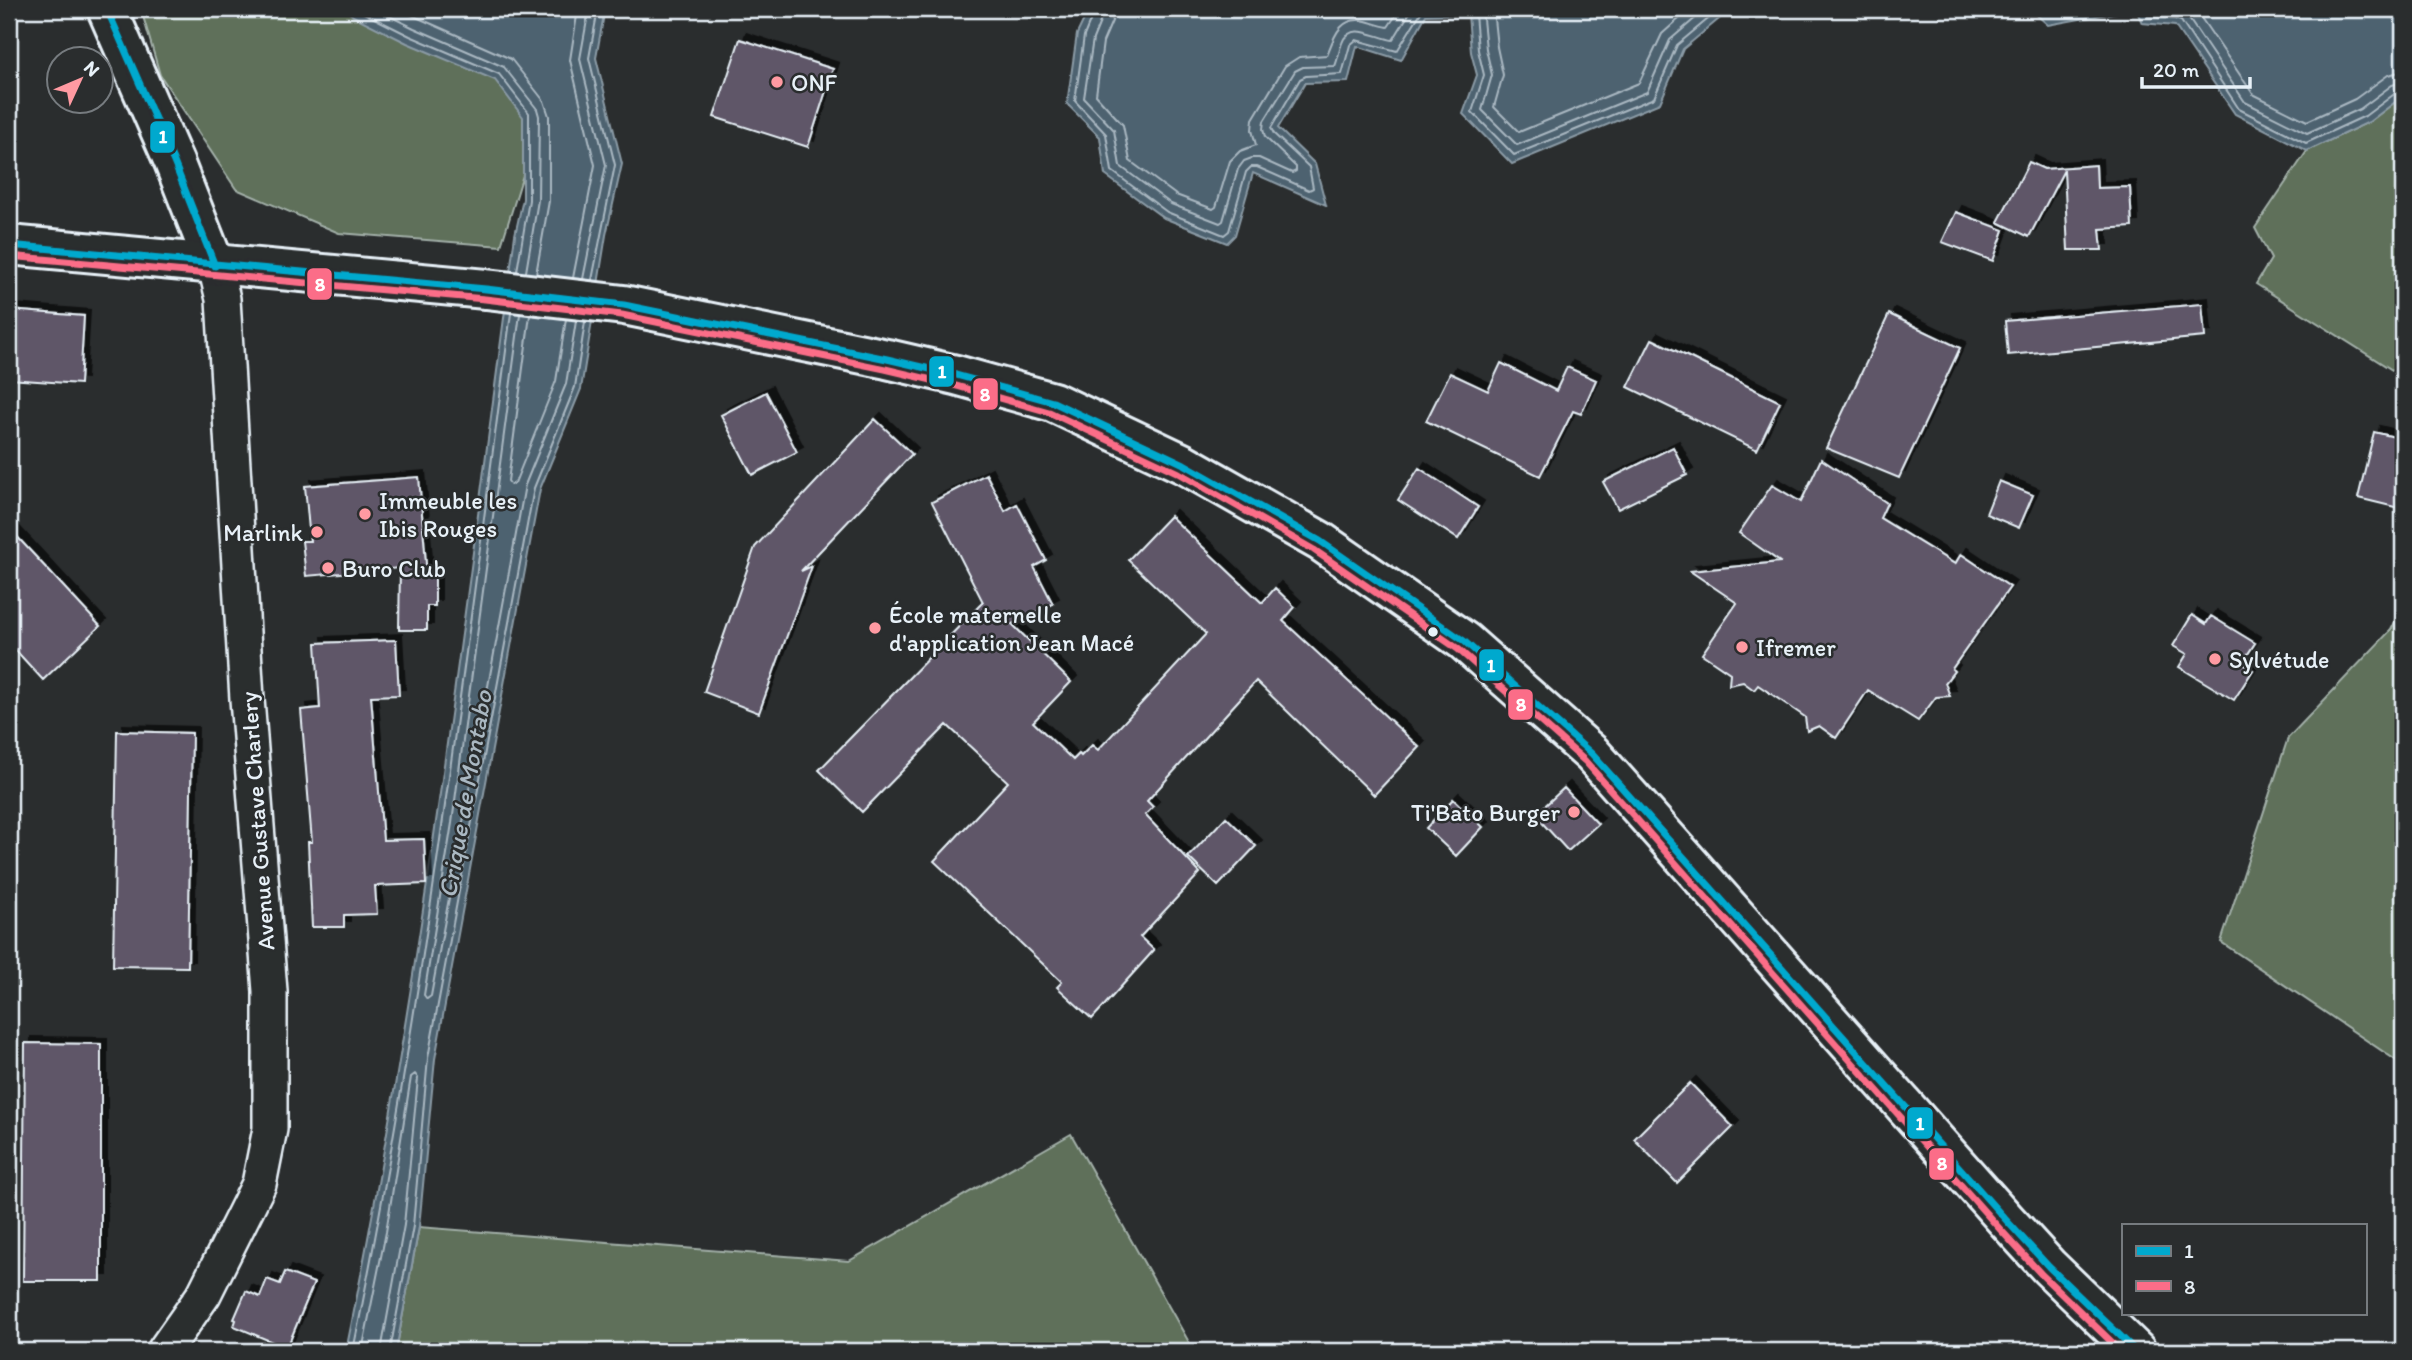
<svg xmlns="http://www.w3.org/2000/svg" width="2412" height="1360" font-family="Itim,sans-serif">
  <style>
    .green { fill: #5e705a; stroke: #a3b0a9; stroke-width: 2 }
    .water { fill: #4d6270; stroke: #8b9ba6; stroke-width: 2 }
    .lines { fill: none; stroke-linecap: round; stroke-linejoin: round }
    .shore { stroke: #aab8c2; stroke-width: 2 }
    .building { fill: #5f5767; stroke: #e8f1f8; stroke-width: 2; filter: url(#shadow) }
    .minor-casing { stroke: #e8f1f8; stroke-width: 38 }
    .tertiary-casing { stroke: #e8f1f8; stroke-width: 44 }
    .secondary-casing { stroke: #e8f1f8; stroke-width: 44 }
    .minor { stroke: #2a2d2e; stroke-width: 33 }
    .tertiary { stroke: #2a2d2e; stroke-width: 38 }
    .secondary { stroke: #2a2d2e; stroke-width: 38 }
    .bus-1-casing { stroke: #2a2d2e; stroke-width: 12 }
    .bus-2-casing { stroke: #2a2d2e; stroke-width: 12 }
    .bus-1 { stroke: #00a9ce; stroke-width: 7 }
    .bus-2 { stroke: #fb6d88; stroke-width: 7 }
    .poi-dot { fill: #ff9aa2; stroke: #2a2d2e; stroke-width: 2.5 }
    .bus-dot { fill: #e8f1f8; stroke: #2a2d2e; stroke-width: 2.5 }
    .labels { text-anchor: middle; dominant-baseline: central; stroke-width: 5; stroke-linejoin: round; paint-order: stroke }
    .poi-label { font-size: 24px; fill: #e8f1f8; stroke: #2a2d2e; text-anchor: start }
    .street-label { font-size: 24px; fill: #e8f1f8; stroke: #2a2d2e }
    .water-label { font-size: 26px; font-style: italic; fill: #aab8c2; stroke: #2a2d2e }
    .line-badge { stroke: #2a2d2e; stroke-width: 2.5 }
    .badge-label { font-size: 19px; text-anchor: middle; font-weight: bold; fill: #fff }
  </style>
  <defs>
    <filter id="shadow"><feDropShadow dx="6" dy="-6" stdDeviation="0" flood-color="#0009"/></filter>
  </defs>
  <rect width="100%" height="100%" fill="#2a2d2e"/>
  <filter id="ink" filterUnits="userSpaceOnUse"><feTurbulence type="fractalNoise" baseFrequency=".0143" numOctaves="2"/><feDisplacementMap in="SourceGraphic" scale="14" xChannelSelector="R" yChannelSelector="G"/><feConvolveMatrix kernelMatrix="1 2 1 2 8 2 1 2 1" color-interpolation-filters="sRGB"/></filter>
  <g filter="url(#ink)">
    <path class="green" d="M141,9H524L535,136L501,246L339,233L236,189L160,75Z
      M2403,96V370L2397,373L2256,284L2271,259L2255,228L2307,151L2369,122Z
      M2403,607V1065L2221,942L2288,738L2391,630Z
      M1071,1134L1194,1351H396L419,1227L849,1261Z"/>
    <path class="water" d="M345,9H605L596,58L622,164L606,235L581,389L540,489L435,1059L419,1227L396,1351H346C421,983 465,608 515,235L523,199V117L495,80L407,43L353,16Z
      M1089,9H1731L1683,49L1660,103L1512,164L1463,114L1477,75L1471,52L1468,14L1426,15L1401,60L1357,46L1348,82L1305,83L1278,128L1315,164L1326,205L1253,173L1235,235L1227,243L1164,218L1105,175L1100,137L1067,104L1077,34Z
      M2030,9H2134L2048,25Z
      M2136,9H2403V96L2369,122L2307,151L2235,114L2175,26L2142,23Z"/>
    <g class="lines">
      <path class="shore" d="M356,9L410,36L499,74L529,113V200L517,271
        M375,9L414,28L504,67L537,109L539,116L538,200L526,272
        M398,9L511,59L544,101L549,116V201L536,274
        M1095,9L1084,36L1075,101L1106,134L1112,171L1167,212L1224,235L1229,231L1246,172L1251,167H1257L1309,190L1313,188L1309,167L1274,134L1271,128L1300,79L1306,76L1342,74L1350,45L1356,40L1397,51L1423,9
        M1104,9L1102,17L1093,39L1084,98L1114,130L1120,166L1171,204L1220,223L1223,221L1238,169L1244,161L1252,158H1259L1292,173L1296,171V167L1265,137L1263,129L1264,121L1295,71L1303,67L1335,66C1338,59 1339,51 1342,43C1350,20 1377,38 1393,40L1412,9
        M1114,9L1112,21L1103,42L1096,95L1123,125L1130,161L1176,195L1213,209L1216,207L1230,161L1240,151L1256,145L1252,130L1253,119L1285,66L1299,57L1327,55C1334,37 1340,15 1366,21C1373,23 1381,26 1388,27L1400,9
        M1471,9L1475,14L1478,50L1484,75L1472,112L1514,155L1654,98L1677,45L1720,9
        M1482,9L1486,49L1492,75L1482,110L1517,145L1647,92L1670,40L1706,9
        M1493,9L1497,47L1503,75L1494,107L1519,132L1639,83L1662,34L1690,9
        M2144,9L2148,16L2175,19L2181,21L2239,109L2306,143L2365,116L2397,92L2403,91
        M2163,9L2178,10L2187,16L2245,102L2307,133L2360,109L2392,85L2403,82
        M2195,9L2253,94L2307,121L2355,99L2388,75L2403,71
        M573,278L595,165L570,60L578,9
        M583,279L606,165L580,59L589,9
        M592,280L615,165L589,58L598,9
        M520,314L452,823L424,995L427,999L431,996L525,485L566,384L576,321
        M530,315L508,481L511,485L515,483L556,381L566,319
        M353,1351C423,1008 465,660 511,313
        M362,1351L386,1232L411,1077L415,1074L418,1078L404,1225L381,1351
        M390,1351L413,1226L428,1058L534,488L575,387L585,322"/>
    </g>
    <path class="building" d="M740,39L833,69L808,147L714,117Z
      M2029,162L2044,169L2096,165L2097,188L2130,187L2132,227L2100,229L2102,250H2068L2064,170L2029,237L1998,222Z
      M1956,212L2004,230L1993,261L1942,242Z
      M2202,304L2205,337L2008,355L2005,321Z
      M9,310L84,316L80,384L9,379Z
      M1889,314L1960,348L1899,478L1826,448Z
      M1652,339L1780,402L1757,450L1628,387Z
      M1501,363L1556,391L1567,367L1596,380L1581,414L1573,411L1540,476L1426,421L1450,373L1488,391Z
      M766,392L797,452L752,475L721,415Z
      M875,419L912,454L801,571L812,566L759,713L704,692L755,547Z
      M2374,432L2403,439V509L2358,498Z
      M1673,447L1687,475L1618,509L1603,482Z
      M1821,459L1887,503L1880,518L1955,564L1961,554L2010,587L1952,669L1954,671L1945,683L1950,696L1936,697L1918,721L1868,690L1836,738L1819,726L1807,731L1805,717L1758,685L1754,690L1743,682L1729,685L1730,673L1702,654L1737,603L1690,571L1780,562L1739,533L1772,485L1801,502Z
      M1419,468L1478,507L1458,539L1398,500Z
      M986,474L1005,511L1017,504L1046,560L1034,567L1053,604L1012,624L1071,682L1033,722L1073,760L1079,754L1081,756L1092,745L1098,750L1206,634L1128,560L1170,516L1262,603L1275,588L1295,607L1283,621L1419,747L1374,795L1256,681L1147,801L1153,807L1145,815L1200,873L1140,937L1154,950L1092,1019L1057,987L1062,982L934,861L1008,782L947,725L862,812L819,770L983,602L932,502Z
      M419,477L427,576H435V606H427V630H399L400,568L306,576L302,541H310L305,486Z
      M1999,481L2033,495L2019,528L1986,514Z
      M9,528L100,626L43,680L9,643Z
      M2192,615L2206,624L2211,616L2255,643L2242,663L2253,670L2234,700L2179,667L2187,654L2173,646Z
      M396,640L399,695L371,696L383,840L424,839L426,884L375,886L377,914L344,915V927H312L308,842H312L301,710L320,708L316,643Z
      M117,731L192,733L188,967L113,966Z
      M1564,788L1598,824L1568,851L1535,815Z
      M1453,799L1483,827L1456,856L1426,828Z
      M1226,817L1256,846L1218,886L1188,857Z
      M25,1043L101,1044V1281H23Z
      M1690,1083L1733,1127L1677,1183L1634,1139Z
      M285,1272L314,1283L287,1348L234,1326L236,1320L234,1319L246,1291L260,1297L267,1279L280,1284Z"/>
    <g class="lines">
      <g class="minor-casing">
        <path id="minor" d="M164,1351L204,1294L259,1184L270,1129V991L247,699L223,299L215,266"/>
      </g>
      <g class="tertiary-casing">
        <path id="tertiary" d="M107,9L174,162L215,266"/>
      </g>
      <g class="secondary-casing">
        <path id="secondary" d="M9,245L486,289L624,305L887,359L956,375L1053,402L1184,464L1320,541L1464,641L1592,754L2006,1220L2049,1267L2136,1351"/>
      </g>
      <use href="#minor" class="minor"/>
      <use href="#tertiary" class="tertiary"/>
      <use href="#secondary" class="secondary"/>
      <g class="bus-1-casing">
        <path id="bus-1" d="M107,9L174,162L215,266
          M9,245L486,289L624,305L887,359L956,375L1053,402L1184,464L1320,541L1464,641L1592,754L2006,1220L2049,1267L2136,1351"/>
      </g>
      <g class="bus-2-casing">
        <path id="bus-2" d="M9,256L485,299L622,315L885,369L953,385L1049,412L1179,473L1314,550L1458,649L1585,761L1998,1227L2042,1275L2121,1351"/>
      </g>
      <use href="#bus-1" class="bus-1"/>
      <use href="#bus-2" class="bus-2"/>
    </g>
  </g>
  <g class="poi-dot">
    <circle cx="777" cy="82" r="7"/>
    <circle cx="365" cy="514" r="7"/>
    <circle cx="317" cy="532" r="7"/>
    <circle cx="328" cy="568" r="7"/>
    <circle cx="875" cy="628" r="7"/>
    <circle cx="1742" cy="647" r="7"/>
    <circle cx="2215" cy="659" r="7"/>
    <circle cx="1574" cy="812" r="7"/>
  </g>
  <circle class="bus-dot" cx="1433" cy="632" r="6"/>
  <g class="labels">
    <g class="poi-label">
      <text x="791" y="82">ONF</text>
      <text x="379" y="500">Immeuble les<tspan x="379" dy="28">Ibis Rouges</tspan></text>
      <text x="303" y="532" text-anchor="end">Marlink</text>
      <text x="342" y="568">Buro Club</text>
      <text x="889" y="614">École maternelle<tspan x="889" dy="28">d'application Jean Macé</tspan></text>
      <text x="1756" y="647">Ifremer</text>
      <text x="2229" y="659">Sylvétude</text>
      <text x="1560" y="812" text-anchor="end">Ti'Bato Burger</text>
    </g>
    <g class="street-label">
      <text transform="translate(257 821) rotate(-94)">Avenue Gustave Charlery</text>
    </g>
    <g class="water-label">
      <text transform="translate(465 794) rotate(-80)">Crique de Montabo</text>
    </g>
  </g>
  <g class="line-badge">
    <rect x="149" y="120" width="27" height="34" rx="7" fill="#00a9ce"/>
    <rect x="306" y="267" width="27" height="34" rx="7" fill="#fb6d88"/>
    <rect x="928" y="355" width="27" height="33" rx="7" fill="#00a9ce"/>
    <rect x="972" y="377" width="27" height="34" rx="7" fill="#fb6d88"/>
    <rect x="1478" y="648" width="27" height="34" rx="7" fill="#00a9ce"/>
    <rect x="1507" y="688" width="27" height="33" rx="7" fill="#fb6d88"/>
    <rect x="1906" y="1106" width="28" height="34" rx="7" fill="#00a9ce"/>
    <rect x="1928" y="1147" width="27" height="34" rx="7" fill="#fb6d88"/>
  </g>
  <g class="badge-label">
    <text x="163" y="143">1</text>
    <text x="320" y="291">8</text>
    <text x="942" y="378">1</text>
    <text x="985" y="401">8</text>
    <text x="1491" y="672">1</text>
    <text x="1521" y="711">8</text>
    <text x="1920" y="1130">1</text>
    <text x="1942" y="1170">8</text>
  </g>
  <rect width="2412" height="1360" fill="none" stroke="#2a2d2e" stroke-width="35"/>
  <rect x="18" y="18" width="2377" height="1325" fill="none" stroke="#e8f1f8" stroke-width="2.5" filter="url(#ink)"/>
  <rect x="2122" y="1224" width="245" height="91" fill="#2a2d2e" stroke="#767b7f" stroke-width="2"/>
  <rect x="2136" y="1246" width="35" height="10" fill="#00a9ce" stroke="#767b7f" stroke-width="2"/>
  <text x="2184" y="1258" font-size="21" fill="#e8f1f8">1</text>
  <rect x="2136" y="1281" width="35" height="10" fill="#fb6d88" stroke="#767b7f" stroke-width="2"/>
  <text x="2184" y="1294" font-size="21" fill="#e8f1f8">8</text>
  <g transform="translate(80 80) rotate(46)"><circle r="33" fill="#2a2d2e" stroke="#767b7f" stroke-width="2"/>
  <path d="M0-5L12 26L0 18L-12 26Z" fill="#ff9aa2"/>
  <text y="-10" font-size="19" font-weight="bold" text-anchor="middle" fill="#e8f1f8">N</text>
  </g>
  <path d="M2142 77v10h108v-10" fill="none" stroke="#e8f1f8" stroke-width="3.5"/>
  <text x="2153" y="77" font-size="21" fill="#e8f1f8" stroke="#2a2d2e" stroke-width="5" paint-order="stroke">20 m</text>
</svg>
